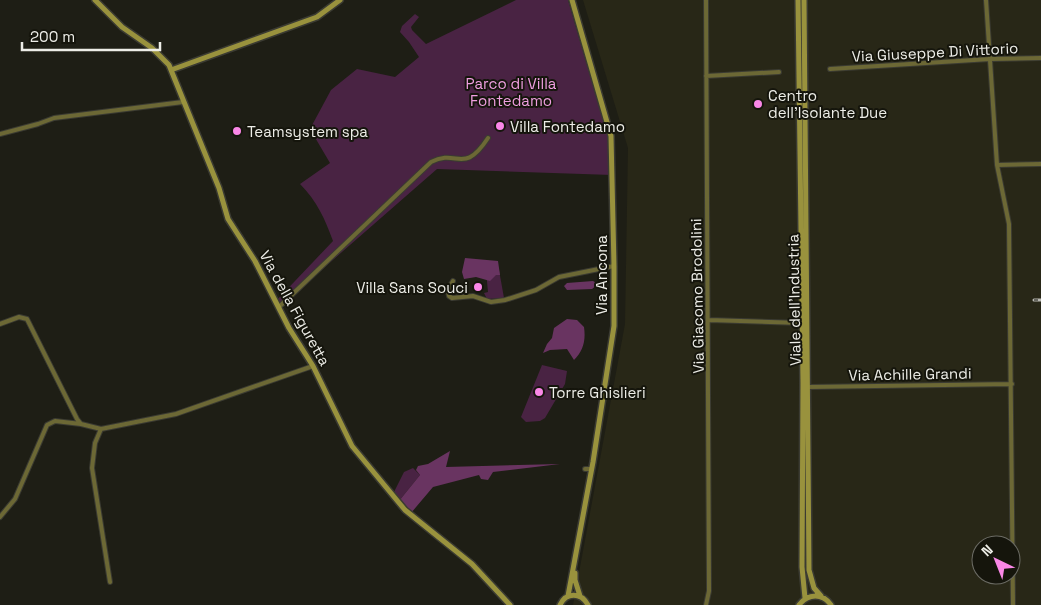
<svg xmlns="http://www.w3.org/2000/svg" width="1041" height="605" font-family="'Space Grotesk',sans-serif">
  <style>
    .built { fill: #282717; fill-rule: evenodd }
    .green { fill: #492343 }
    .forest { fill: #693461 }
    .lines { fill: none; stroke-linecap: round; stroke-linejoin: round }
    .street-casing { stroke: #3b3b32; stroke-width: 6 }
    .secondary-casing { stroke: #3b3b32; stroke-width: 8 }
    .street { stroke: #6c6835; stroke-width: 4 }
    .secondary { stroke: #99923d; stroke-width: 5 }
    .rail-casing { stroke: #b9b9b3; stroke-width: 3 }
    .rail { stroke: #15150c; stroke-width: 1; stroke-dasharray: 4; stroke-linecap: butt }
    .poi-dot { fill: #fa87e7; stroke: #15150c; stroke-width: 2 }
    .labels { text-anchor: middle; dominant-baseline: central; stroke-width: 4; stroke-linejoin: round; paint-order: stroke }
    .street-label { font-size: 15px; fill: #edede7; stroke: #15150c }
    .park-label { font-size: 15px; fill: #f09fe1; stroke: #15150c }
    .poi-label { font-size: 15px; fill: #edede7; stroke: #15150c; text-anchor: start }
  </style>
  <rect width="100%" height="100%" fill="#1e1e15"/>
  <path class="built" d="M583,0H1041V605H573L625,324L628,148ZM981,545H1011V575H981Z"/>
  <path class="green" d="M516,0H568L608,137L612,175L437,169L279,307L276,301L333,241C325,219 317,201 300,184L330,163L310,129L331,90L357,69L395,77L419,57L409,42L400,32L402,26L415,14L419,17L411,27L412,30L426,44Z
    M499,270L504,298L487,299L484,293L488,292L486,271Z
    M542,365L567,371L565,384L545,418L540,421L526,422L521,417Z
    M413,468L420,475L399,501L393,494L404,472Z"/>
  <path class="forest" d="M465,258L498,261L500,275H496L490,281L476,277L464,279L462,272Z
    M593,281L598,284L592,289L567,290L564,286L567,283Z
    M567,319L577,320L584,327C586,341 583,351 574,360L567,349L550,350L543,353L547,344L552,338L554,328Z
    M450,451L446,467L560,464L493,472L488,480L481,479L479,475L433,487L411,513L399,501L420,475L416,470L418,466L428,464Z"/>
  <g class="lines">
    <g class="street-casing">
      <path id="street" d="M706,0L709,591L706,605
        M986,0L997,165L1009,224L1013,605
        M830,69L990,59L1041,58
        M706,76L779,72
        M0,134L38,124L54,118L183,102
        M997,165L1041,164
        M453,281L448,290L449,296L452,298L473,296L491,302L505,300L536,290L559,277L614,266
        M279,307L431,162C458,148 463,176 488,138
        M709,320L801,323
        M0,324L19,317L27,319L77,419L81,424L101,429
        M808,387L1012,384
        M585,469H591
        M0,517L15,499L47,425L55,421L81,424
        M110,582L92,468L95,443L101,429L176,414L313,366"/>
    </g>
    <g class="secondary-casing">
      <path id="secondary" d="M95,0L122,27L152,48L169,65L219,188L228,219L255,261L289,328L313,366L352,446L405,510L472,564L510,605
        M798,0L803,383L802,567L805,598
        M804,0L809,570L814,588L821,596
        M171,70L317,17L340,0
        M575,573V580L580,596
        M568,596L593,462L614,326V266L611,136L572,0
        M560,605C566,592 581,592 588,605
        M799,605C808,593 823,593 831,605"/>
    </g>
    <use href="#street" class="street"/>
    <use href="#secondary" class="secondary"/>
    <g class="rail-casing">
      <path id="rail" d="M1034,300H1041"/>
    </g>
    <use href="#rail" class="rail"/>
  </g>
  <g class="poi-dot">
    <circle cx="758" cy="104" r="5"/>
    <circle cx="500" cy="126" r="5"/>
    <circle cx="237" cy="131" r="5"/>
    <circle cx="478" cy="287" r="5"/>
    <circle cx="539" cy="392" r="5"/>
  </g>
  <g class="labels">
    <g class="street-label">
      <text transform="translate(935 52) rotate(-3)">Via Giuseppe Di Vittorio</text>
      <text transform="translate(601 275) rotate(-90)">Via Ancona</text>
      <text transform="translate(697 296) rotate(-91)">Via Giacomo Brodolini</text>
      <text transform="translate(794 300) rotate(-91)">Viale dell'Industria</text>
      <text transform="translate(295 308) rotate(61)">Via della Figuretta</text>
      <text transform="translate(910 374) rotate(-1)">Via Achille Grandi</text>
    </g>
    <g class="park-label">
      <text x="511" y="83">Parco di Villa<tspan x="511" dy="17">Fontedamo</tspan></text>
    </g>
    <g class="poi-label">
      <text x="768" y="95">Centro<tspan x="768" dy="17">dell'Isolante Due</tspan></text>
      <text x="510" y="126">Villa Fontedamo</text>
      <text x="247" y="131">Teamsystem spa</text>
      <text x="468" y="287" text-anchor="end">Villa Sans Souci</text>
      <text x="549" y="392">Torre Ghislieri</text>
    </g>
  </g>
  <g transform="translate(996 560) rotate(317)"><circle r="24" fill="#15150c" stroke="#6b6b64"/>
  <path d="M0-4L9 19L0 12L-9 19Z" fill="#fa87e7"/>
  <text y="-8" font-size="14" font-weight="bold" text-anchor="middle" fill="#edede7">N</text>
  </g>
  <path d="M22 42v8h138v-8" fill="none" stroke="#edede7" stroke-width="2.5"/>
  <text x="30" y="42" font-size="15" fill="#edede7" stroke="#15150c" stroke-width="4" paint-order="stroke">200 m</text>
</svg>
